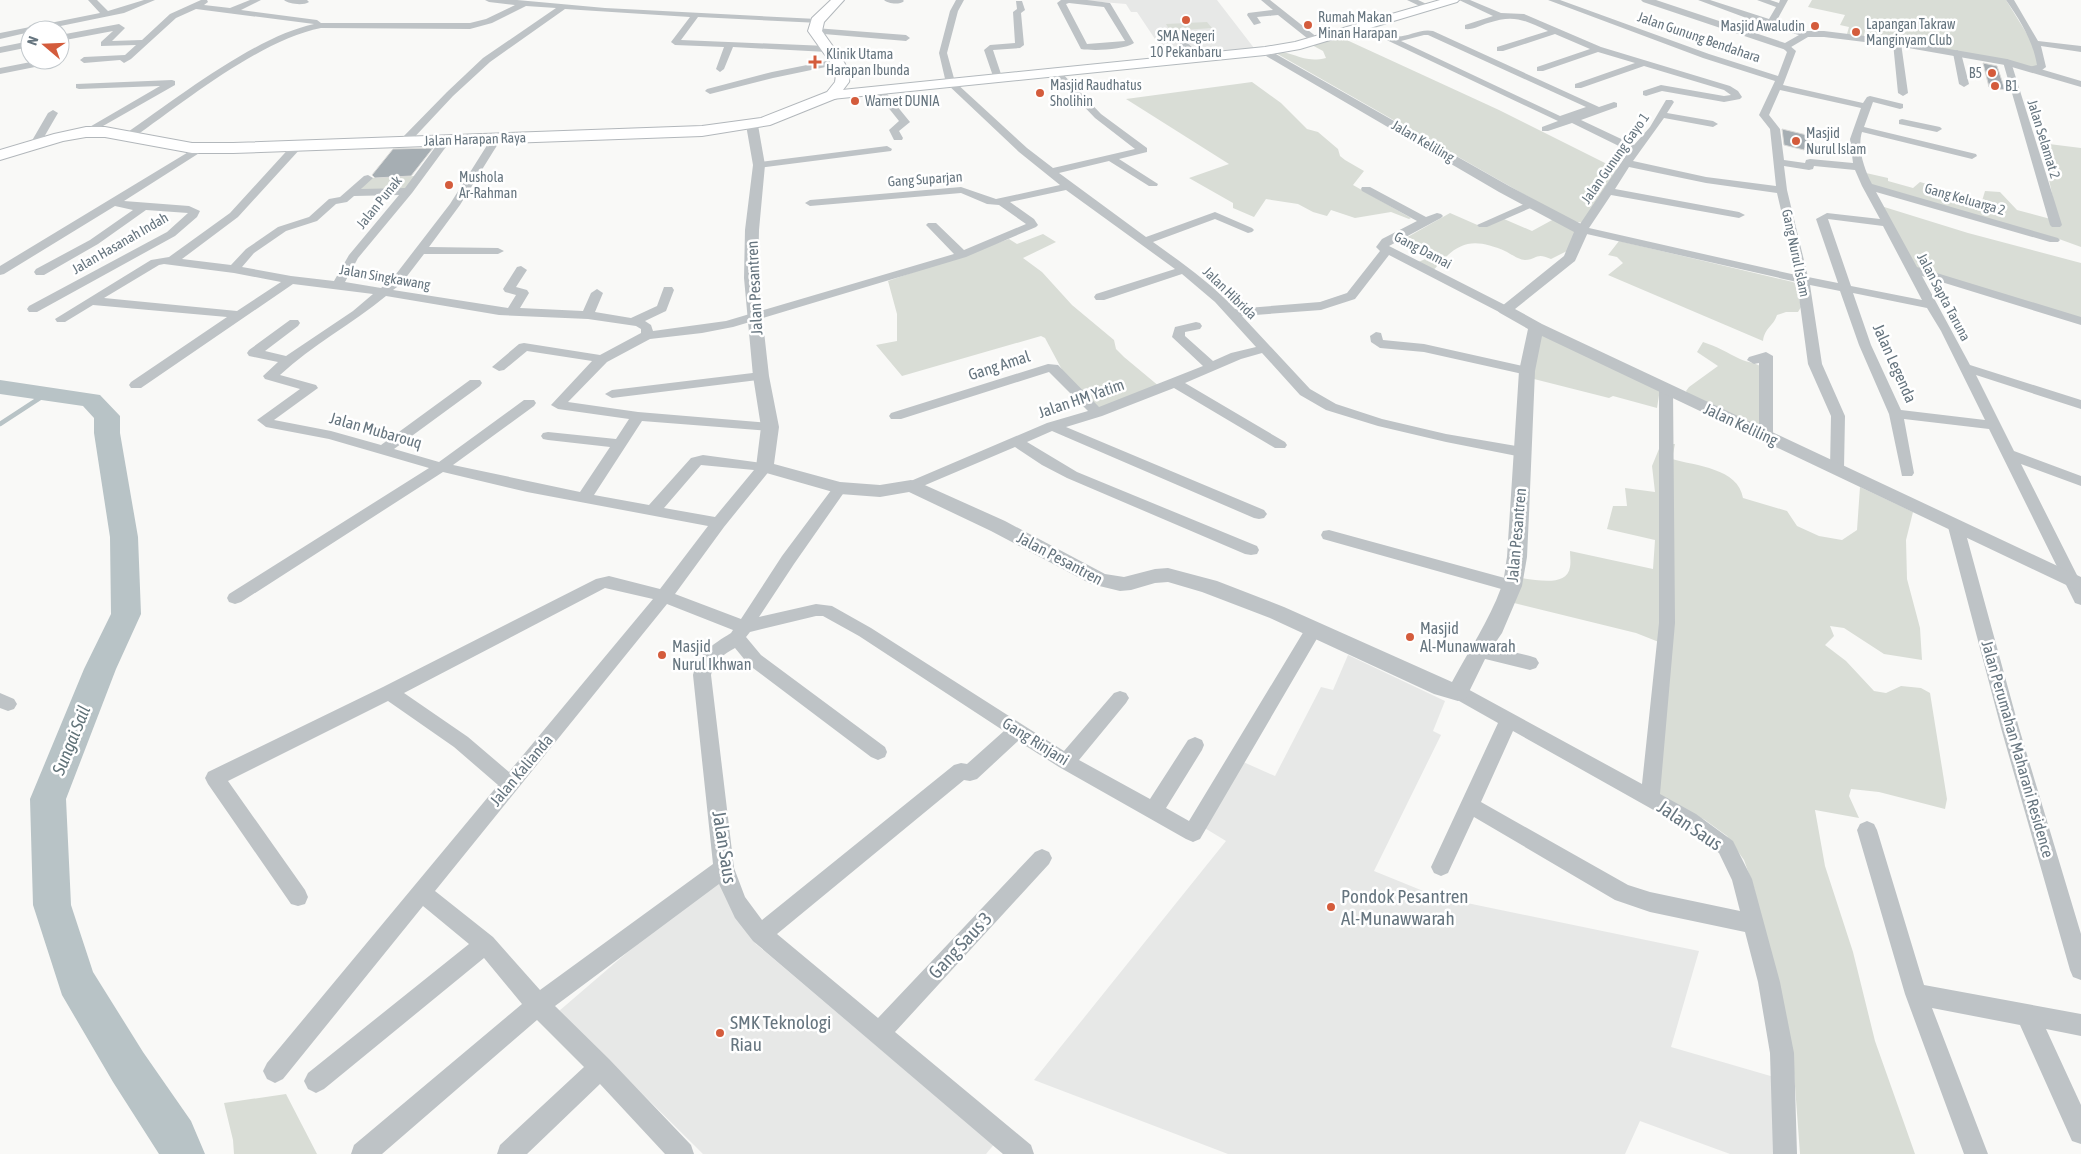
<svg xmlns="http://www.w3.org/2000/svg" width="2081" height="1154" font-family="'Asap Condensed',sans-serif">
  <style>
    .built { fill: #e7e8e7 }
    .green { fill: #d9ddd6 }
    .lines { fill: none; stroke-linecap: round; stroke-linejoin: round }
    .stream { stroke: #b8c3c6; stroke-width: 4.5 }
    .river { fill: #b8c3c6; fill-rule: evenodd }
    .building { fill: #a6aeb3; stroke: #dbdbd9 }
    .secondary-casing { stroke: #b3b9bd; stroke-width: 2 }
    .primary-casing { stroke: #b2b7bb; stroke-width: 2 }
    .minor { fill: #bec3c6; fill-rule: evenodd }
    .tertiary { fill: #bec3c6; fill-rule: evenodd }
    .secondary { fill: #fff; fill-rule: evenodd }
    .primary { fill: #fff; fill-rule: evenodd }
    .poi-dot { fill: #d45c3c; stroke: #fff; stroke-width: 2 }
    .labels { text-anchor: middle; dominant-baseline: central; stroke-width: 5; stroke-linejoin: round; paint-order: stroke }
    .far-poi-label { font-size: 14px; fill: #66757f; stroke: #fff; text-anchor: start }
    .far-street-label { font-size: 14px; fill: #66757f; stroke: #fff }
    .street-label { font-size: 16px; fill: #66757f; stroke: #fff }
    .poi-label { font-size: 16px; fill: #66757f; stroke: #fff; text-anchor: start }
    .water-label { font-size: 18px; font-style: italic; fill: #617379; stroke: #fff }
    .near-street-label { font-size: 19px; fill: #66757f; stroke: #fff }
    .near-poi-label { font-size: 19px; fill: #66757f; stroke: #fff; text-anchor: start }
  </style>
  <rect width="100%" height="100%" fill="#f9f9f7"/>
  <path class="built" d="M1078,0H1217L1254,48L1162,57V55L1165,54L1137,12H1131L1126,4Z
    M1348,655L1445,701L1433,731L1441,735L1374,871L1438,897L1699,951L1671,1047L1774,1077L1773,1154H1730L1640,1121L1625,1154H1228L1034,1080L1226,841L1203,827L1241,761L1275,776L1321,687L1333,690Z
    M715,877L756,944L886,1054L996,1142L986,1154H703L559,1011Z"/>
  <path class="green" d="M1812,0H2006L2037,50L2041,63L2032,69L1869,39L1867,30H1865L1864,37L1847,34L1849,27L1840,25L1845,15L1808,7Z
    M1207,22L1212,28L1170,31L1166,24Z
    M1338,36L1499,110L1619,170L1584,223L1571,221L1274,52C1293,50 1301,64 1326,58L1323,51L1310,44Z
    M1252,82L1281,103L1307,129L1318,132L1338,149L1340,156L1345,160L1364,171L1353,185L1411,218L1409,219L1391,212L1355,218L1331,210L1327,216L1313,212L1298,204L1266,199L1254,217L1233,208V203L1189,178L1229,164L1126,99Z
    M2041,143L2081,148V247L2059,239L1872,186L1866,173L1888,178V181L1913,188L1920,182C1942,187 1960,199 1982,201L1985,191L2000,192L2017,210L2058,221Z
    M416,176L406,190L359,191L370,178Z
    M1881,206L1968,233L2081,263V319L1917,269Z
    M1450,213L1482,227L1504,219L1532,231L1554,219L1579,229L1567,251L1551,259C1536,252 1538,259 1525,260C1520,260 1512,255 1507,252C1471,236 1457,242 1432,272L1416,263L1437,254L1404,239Z
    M1043,234L1056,242L1023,258L1042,272L1072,305L1114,340L1116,349L1124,357L1160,387L1099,410L1068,381L1045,338L1041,336L902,376L876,345L897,341V314L888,281L1009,239L1017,244Z
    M1619,241L1793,282L1796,284L1801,307L1798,312H1786L1777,315C1773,327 1765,327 1763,341L1608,275L1623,263L1617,257L1608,255Z
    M1539,334L1660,389L1657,408L1613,396L1609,398L1530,378Z
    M1703,342C1716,346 1728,353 1740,359C1748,363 1756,362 1763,368L1762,431L1689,396L1686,391L1689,387L1718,366L1697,352Z
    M1661,444H1675L1672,459C1696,466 1738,468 1743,498L1787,511L1797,526L1819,536L1842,540L1857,530L1860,487L1913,512L1906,540L1907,579L1920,628L1922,660L1884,654L1844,628L1830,626L1834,636L1825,645L1846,661L1874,691L1886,693L1901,686L1921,688L1930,693L1947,799L1945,809L1879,792L1851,789L1849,796L1859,818L1815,810L1825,866L1853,952L1875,1041L1915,1154H1800L1793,1059L1754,888L1744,860L1727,836L1705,820L1656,795L1669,646L1636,633L1514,603L1520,578C1534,579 1567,588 1570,567C1571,562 1570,556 1570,551L1653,569L1655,540L1607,529L1613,506H1627L1625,488L1655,492L1652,466Z
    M286,1094L317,1154H234L233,1140L224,1103Z"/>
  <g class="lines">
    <path class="stream" d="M0,424L46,394"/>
    <path class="river" d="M0,380L100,395L120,416V433L138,537L141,614L116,669L66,799L71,905L93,972L143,1052L191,1121L205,1154H159L113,1082L62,995L33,905L30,799L84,669L111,614L110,537L94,433V418L83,406L0,394Z"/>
  </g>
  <path class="building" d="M1983,63L1997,66L2005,90L1989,87Z
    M1782,129L1811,136L1804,150L1784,145Z
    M433,148L411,176L375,178L372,175L393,149Z"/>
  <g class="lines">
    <g class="secondary-casing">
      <path id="secondary" d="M1440,0H1459L1457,2L1300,49L1265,55L832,99L825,95L832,91L1265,47L1295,42Z"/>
    </g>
    <g class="primary-casing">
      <path id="primary" d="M831,0H844L824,22L822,31L844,62L850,75L849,82L837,98L770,125L702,136L233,153H192L105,137H86L63,141L0,160V150L54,134L86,127H105L192,143H233L702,126L761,118L827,92L835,82L836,75L830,62L808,31L812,18Z"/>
    </g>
    <path class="minor" d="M88,0H97L108,11L144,0H155L124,13L41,30H30V32L0,39V33L100,13Z
      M201,0H207L208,2L204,5L230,8L250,0H261L241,10L317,20L321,23H470L486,19L515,5L489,2L485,0H517L605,8L817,19L821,21L820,23L698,17L681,40L827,46L831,49L827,52L733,47L724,69L720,72L716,69L724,47L675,45L671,42L690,17L565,9L490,62L453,96L409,143L405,144L400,141L401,139L447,92L483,58L556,8L526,6L492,23L470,29L321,28C260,40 184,102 133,138H125V134C176,99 254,37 314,24L196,9L176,18L131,59L124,63L120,60L84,63L80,60L84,57L125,55L136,45L101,46V42L113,31L60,41V35L119,24L125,28L112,41L142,40L170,14Z
      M284,0H307L309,2C303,6 289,4 284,0Z
      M884,0H903L904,1C900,5 888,4 884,0Z
      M956,0H964L958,11L947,53L955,82L1027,148L1053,168L1135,149L1095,118L1051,72L1056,69L1059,70L1101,114L1147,148V152L1119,159L1158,184L1157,186H1149L1109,161L1059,173L1146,237L1215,212L1252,228L1254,230L1252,232L1248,233L1215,219L1153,242C1182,263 1211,283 1235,309L1320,302L1347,293L1380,251L1376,247L1382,239L1417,221L1362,191L1361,189L1362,187H1370L1426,217L1437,213L1441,214L1443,216L1441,218L1389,246L1509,307L1511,310L1509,313H1501L1389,255L1355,299L1321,310L1242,316L1310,389L1336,404L1382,419L1446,434L1522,447L1527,449L1529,452L1527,455L1522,457L1446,442L1378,426L1326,410L1300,395L1262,353L1241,359L1185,383L1285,442L1287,445L1285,448H1275L1174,388L1102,416L1066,427L1264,510L1267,514L1264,518L1259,519L1254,518L1052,431L1027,442L1077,472L1257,546L1259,550L1257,554L1251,555L1245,554L1067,478L1042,465L1015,447L916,489H906L904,486L906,483L1047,423L1088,411L1049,372L901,419H891L889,416L891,413L1048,364L1058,365L1099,407L1203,366L1172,337L1175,327L1196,322L1200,323L1202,326L1200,329L1185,332V336L1213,361L1231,353L1256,347L1215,302L1182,274L1104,300H1096L1094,297L1096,294L1175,269L1066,190L1010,202L1034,219L1038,225L1036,227L966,257L733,327L702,333L650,339L607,362L568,402L638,412L770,423L775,424L777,427L775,430L770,431L642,421L594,495L649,505L691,458L703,455L770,464L772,467L770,470L724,527L675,594L741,619L782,556L835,485H845L847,488L845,491L794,564L759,617L816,604L832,606L871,628L1064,751L1114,693L1120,691L1126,693L1129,698L1126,703L1079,760L1150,799L1188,740L1195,737L1202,740L1204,745L1202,750L1166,808L1189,821L1307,626L1313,624L1319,626L1322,630L1200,839L1193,842L1186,839L1059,767L1018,741L977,779L970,781L964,780L777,934L878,1018L1035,852L1042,849L1049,852L1052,858L1049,864L895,1032L1031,1145L1034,1154H1003L753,941L735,918L719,884L555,1006L609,1059L691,1145L694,1154H665L600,1084L527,1154H497L500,1145L584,1067L537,1020L382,1154H351L354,1145L522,1004L484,958L324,1089L316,1093L308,1089L304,1081L308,1073L469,944L423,906L283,1079L275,1083L267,1079L263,1071L267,1063L498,785L454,747L388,701L228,781L305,890L308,897L305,904L298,906L291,904L208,784L205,778L208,772L383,687L596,579L609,576L660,589L708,526L527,492L443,472L241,602L235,604L229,602L227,598L229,594L429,468L329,439L266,427L257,420L300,389L265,379L263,376L278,362L249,356L247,353L249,350L290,320H298L300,323L298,326L265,351L286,356L353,311L373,294L293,284L141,388H131L129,385L131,382L227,317L93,305L65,322H57L55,319L151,260L169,257L230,213L293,144H301V148L238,217L182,259L231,265L246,249L278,227L309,217L329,199L340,197L364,176L368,175L373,178L361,189L405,188L442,138H450L451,140L412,193L358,258L345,282L381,288L393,278L450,204L491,139L496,136L501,139L460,205L429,247L498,248L504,251L498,254H424L401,284L393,290L508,308L516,295L505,292L503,289L517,267L521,266L527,270L516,287L527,290L529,293L520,308L583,311L591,293L597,289L603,293L595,312L631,318L657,306L664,287H672L674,290L666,311L645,321L651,325L653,331L726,321L954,254L928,227L926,225L928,223H936L964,250L1026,224L999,205L987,204L961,193L810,206L805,203L810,200L961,187L996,199L1060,185L1019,152L946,83L939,53L950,11ZM399,195L349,255L334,281L291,276L242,267L254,253L286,231L317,221L336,204L347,202L354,196ZM164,264L234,273L281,282L237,311L104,298L159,265ZM386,296L499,315L588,319L636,326L641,329V333L600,355L524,343L519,344L492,367L499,371L504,370L527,351L592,361L551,405L558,409L629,419L616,439L548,432L543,433L541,436L543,439L548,440L610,447L580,492L453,465L534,406L536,403L534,400H524L439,462L394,449L480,386L482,383L480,380H470L381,445L331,431L274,420L318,388L316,385L280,375C312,345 352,324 386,296ZM701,465L754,470L715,517L664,508ZM605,588L653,599L509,772L468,737L404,693ZM667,604L733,630L731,633C712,645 699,652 693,675L713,864L540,990L493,937L435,891ZM816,616H823L859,636L1004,731L967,764L961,763L954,765L762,920L745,897L734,868L711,675C714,660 723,655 735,648L749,665L871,757L878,760L885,757L887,752L885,747L761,655L746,637L750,632Z
      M1061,0H1087L1110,3L1134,43C1124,50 1093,51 1081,49L1057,3ZM1069,3L1104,7L1125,41L1087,44L1066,4Z
      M1261,0H1270L1318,38V42H1312L1278,15L1257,17L1261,23L1254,25L1247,15L1248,13L1273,10Z
      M1407,0H1418L1433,7L1426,9Z
      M1459,0H1470L1501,13L1524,14L1601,47L1730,86L1738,91L1742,97L1740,99L1724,102L1662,91L1646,96L1643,95V91L1661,85L1724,96L1731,95L1724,90L1644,66L1581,88H1575V84L1635,63L1598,52L1543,71H1537V67L1590,49L1555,34L1503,51H1497V47L1548,31C1524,20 1514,14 1488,23C1481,25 1473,30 1465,29V25L1493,16Z
      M1548,0H1560L1709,54L1778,76L1787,52L1782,47L1789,45L1796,51L1783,85L1863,103L1867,97L1870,96L1903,104V108L1900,109L1873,102L1864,127L1976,154L1977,156L1972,159L1862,132C1857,148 1864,169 1872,184L2058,238L2060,240L2058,242H2050L1876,192L1917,267L2081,317V325L1922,276L1970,365L2081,400V409L1976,375L2014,451L2081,476V486L2021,464L2081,583V605L2075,603L2073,599L1989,429L1904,419L1914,473L1912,476H1902L1889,414L1859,345L1840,291L1810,285L1822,364L1845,416L1844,468L1842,471H1832L1830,468L1831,416L1808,364L1797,282L1578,232L1576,230L1629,151L1572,123L1548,131H1542V127L1558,121L1357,26C1365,20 1384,33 1394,36C1405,39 1419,28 1433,31L1599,107L1614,102L1617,103V107L1581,120L1634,145L1650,127L1666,100H1672L1674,102L1667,113L1713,121L1718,124L1713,127L1664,118L1633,161L1706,177L1776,186L1770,129L1759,115L1775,81L1703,58ZM1424,35H1428L1586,107L1560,116L1401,41ZM1780,90L1861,108L1850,139L1853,163L1810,159L1806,160L1805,163L1784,160L1780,129L1769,115ZM1784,166L1809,170L1813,169L1814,166L1855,170L1862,186L1880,219L1827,213L1816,219L1838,283L1808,277L1787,190ZM1629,167L1706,183L1777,193L1796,275L1589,228L1611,195L1739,218L1745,215L1739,212L1615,189ZM1828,219L1883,226L1922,300L1851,286ZM1853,293L1927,308L1941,331L1985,420L1901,410L1871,345Z
      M1698,0H1710L1769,19L1776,7L1757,0H1770L1779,3L1780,0H1788L1776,22L1810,34L1806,37L1768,26Z
      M2006,0H2014L2038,41L2081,46V52L2041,46L2046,67L2042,70L2029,71V67L2037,65C2033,41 2020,20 2006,0Z
      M1016,1H1022L1025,10L1021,13L1024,45L1020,48L993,50L1002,77L997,80L994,79L984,50L990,45L1015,43L1013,12L1017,9Z
      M815,28L906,35L910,38L906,41L812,33L811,31Z
      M1897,40L1901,43L1908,93L1903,96L1898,93L1893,43Z
      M30,41V47L0,53V47Z
      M1184,41C1190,43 1199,55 1198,60H1192L1180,44L1181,42Z
      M1957,50L1961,53L1969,84L1964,87L1959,84L1953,53Z
      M837,59L841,62L840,64L773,78L710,94L705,91L707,89L772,72Z
      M2007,59L2011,62L2062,225L2060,227H2052L2050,225L2003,62Z
      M41,60H51L45,65L0,74V68Z
      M172,80L175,81V85L89,134L86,135L81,132L160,86L79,89L76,88V84Z
      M880,88L883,89L910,122L899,131L903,138L902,140H894L889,130L899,121L875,91Z
      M53,110L58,113L40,144L39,146H31L30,144L48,113Z
      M1902,119L1940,127L1942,129L1937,132L1899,124V120Z
      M200,145L204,146V150L124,201L189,206L200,211L197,217L175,236L37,312H29L27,309L29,306L167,232L188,213L146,210L98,244L44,275H36L34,272L36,269L90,240L133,210L115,206L4,274L0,275V266Z
      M887,146L892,149L891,151L759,168L754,165L759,162Z
      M1531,201L1536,204L1535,206L1487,227H1479L1477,225Z
      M1376,332L1381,333L1383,340L1424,344L1527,367L1534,371L1527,375L1424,352L1380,348L1371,342L1370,336Z
      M1766,352L1773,356V435L1771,438H1761L1759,435V363L1754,364L1747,360L1749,357Z
      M761,372L768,376L766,379L612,398L605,394L612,390Z
      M1666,385L1673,389L1675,623L1660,794L1696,814L1733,841L1752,879L1780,982L1794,1053L1797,1154H1773L1770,1053L1758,982L1745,932L1650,912L1615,900L1474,817L1448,873L1441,876L1434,873L1431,867L1498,723L1452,697L1449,692L1452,687L1458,685L1464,687L1642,784L1659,623V389ZM1513,731L1682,826L1719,853L1732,880L1740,911L1650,892L1628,885L1481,802Z
      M1956,522L1961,523L1964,527L2019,728L2081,934V980L2073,977L2070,970L2001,728L1948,527L1951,523Z
      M1329,530L1512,580L1518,582L1520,586L1518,590L1512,592L1323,539L1321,535L1323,531Z
      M1479,644L1530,656L1536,658L1539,663L1536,668L1530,670L1473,656L1470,651L1473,646Z
      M0,693L14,699L17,704L14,709L8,711L0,708Z
      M1867,821L1874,824L1877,830L1924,985L2081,1014V1036L2046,1029L2081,1105V1144L2072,1141L2020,1025L1932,1008L1988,1154H1964L1905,994L1857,830L1860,824Z"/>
    <path class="tertiary" d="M1641,0H1656L1785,43L1806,31H1824L1897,40L2007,59L2081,81V87L2005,65L1897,46L1824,37H1808L1786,50L1643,2Z
      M1265,48L1509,186L1587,227L1589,230L1575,261L1515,309L1542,324L2081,577V592L1542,336L1535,371L1529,514L1527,557L1522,586L1502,633L1487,655L1466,698L1458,701L1434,694L1270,618L1202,592L1168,582L1155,583L1131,590L1120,591L1091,584L991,531L909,492L880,497L840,494L759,471L756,467L761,427L753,376L744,278L745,230L753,165L746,125L752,121L758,125L765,165L759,230L758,278L769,376L779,427L774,464L840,482L880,485L911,480L918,482L1005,521L1105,574L1124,577L1155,569L1168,568L1217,581L1284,607L1452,682C1469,650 1489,621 1501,588C1505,578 1505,567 1507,557L1519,371L1528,329L1500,313L1497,310L1564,256L1574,232L1499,192L1261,53L1260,51Z"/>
    <use href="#secondary" class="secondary"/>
    <use href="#primary" class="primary"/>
  </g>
  <g class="poi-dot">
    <circle cx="1186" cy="20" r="5"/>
    <circle cx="1308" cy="25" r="5"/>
    <circle cx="1815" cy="26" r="5"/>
    <circle cx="1856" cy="32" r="5"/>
    <path d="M812.5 54.5h5v5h5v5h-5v5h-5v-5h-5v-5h5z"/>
    <circle cx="1992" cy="73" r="5"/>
    <circle cx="1995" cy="86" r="5"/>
    <circle cx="1040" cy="93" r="5"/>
    <circle cx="855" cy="101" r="5"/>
    <circle cx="1796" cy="141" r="5"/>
    <circle cx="449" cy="185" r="5"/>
    <circle cx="1410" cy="637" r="5"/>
    <circle cx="662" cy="655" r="5"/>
    <circle cx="1331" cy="907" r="5"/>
    <circle cx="720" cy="1033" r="5"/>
  </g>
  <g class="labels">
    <g class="far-poi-label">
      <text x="1318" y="17">Rumah Makan<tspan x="1318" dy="16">Minan Harapan</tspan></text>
      <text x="1866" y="24">Lapangan Takraw<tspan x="1866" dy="16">Manginyam Club</tspan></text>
      <text x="1805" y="26" text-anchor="end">Masjid Awaludin</text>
      <text x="1186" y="36" text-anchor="middle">SMA Negeri<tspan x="1186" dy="16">10 Pekanbaru</tspan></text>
      <text x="826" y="54">Klinik Utama<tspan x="826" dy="16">Harapan Ibunda</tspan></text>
      <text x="1982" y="73" text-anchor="end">B5</text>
      <text x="1050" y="85">Masjid Raudhatus<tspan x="1050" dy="16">Sholihin</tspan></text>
      <text x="2005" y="86">B1</text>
      <text x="865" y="101">Warnet DUNIA</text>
      <text x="1806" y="133">Masjid<tspan x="1806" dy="16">Nurul Islam</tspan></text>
      <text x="459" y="177">Mushola<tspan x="459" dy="16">Ar-Rahman</tspan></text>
    </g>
    <g class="far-street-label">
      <text transform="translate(1699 37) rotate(19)">Jalan Gunung Bendahara</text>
      <text transform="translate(475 139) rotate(-2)">Jalan Harapan Raya</text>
      <text transform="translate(2044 139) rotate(73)">Jalan Selamat 2</text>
      <text transform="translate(1423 141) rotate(30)">Jalan Keliling</text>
      <text transform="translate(1615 158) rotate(-55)">Jalan Gunung Gayo 1</text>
      <text transform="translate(925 179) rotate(-4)">Gang Suparjan</text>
      <text transform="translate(1965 199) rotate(16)">Gang Keluarga 2</text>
      <text transform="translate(379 202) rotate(-51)">Jalan Punak</text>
      <text transform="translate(120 243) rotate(-30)">Jalan Hasanah Indah</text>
      <text transform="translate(1423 250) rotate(28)">Gang Damai</text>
      <text transform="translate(1796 253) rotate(78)">Gang Nurul Islam</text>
      <text transform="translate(385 277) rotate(10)">Jalan Singkawang</text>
      <text transform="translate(1230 293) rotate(44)">Jalan Hibrida</text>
      <text transform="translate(1944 297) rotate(62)">Jalan Sapta Taruna</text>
    </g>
    <g class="street-label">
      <text transform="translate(754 288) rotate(-93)">Jalan Pesantren</text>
      <text transform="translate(1895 363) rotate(66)">Jalan Legenda</text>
      <text transform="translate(999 365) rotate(-18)">Gang Amal</text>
      <text transform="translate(1081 398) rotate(-19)">Jalan HM Yatim</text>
      <text transform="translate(1741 424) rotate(25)">Jalan Keliling</text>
      <text transform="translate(376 430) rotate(16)">Jalan Mubarouq</text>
      <text transform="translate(1516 535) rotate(-85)">Jalan Pesantren</text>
      <text transform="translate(1060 558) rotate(28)">Jalan Pesantren</text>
      <text transform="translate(1036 741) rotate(32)">Gang Rinjani</text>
      <text transform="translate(2018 749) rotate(74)">Jalan Perumahan Maharani Residence</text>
      <text transform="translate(521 770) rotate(-50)">Jalan Kalianda</text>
    </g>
    <g class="poi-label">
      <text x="1420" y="628">Masjid<tspan x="1420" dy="18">Al-Munawwarah</tspan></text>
      <text x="672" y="646">Masjid<tspan x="672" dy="18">Nurul Ikhwan</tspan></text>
    </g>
    <g class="water-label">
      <text transform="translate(71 740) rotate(-68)">Sungai Sail</text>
    </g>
    <g class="near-street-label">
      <text transform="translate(1690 825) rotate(34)">Jalan Saus</text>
      <text transform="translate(725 847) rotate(81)">Jalan Saus</text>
      <text transform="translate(960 945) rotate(-47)">Gang Saus 3</text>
    </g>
    <g class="near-poi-label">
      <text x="1341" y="896">Pondok Pesantren<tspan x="1341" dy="22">Al-Munawwarah</tspan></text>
      <text x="730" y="1022">SMK Teknologi<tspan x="730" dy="22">Riau</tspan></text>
    </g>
  </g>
  <g transform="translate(45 45) rotate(289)"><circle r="24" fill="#ffffff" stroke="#c2c8cc"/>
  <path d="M0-4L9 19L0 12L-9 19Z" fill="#d45c3c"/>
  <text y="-8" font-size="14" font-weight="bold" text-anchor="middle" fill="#66757f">N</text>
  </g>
</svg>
